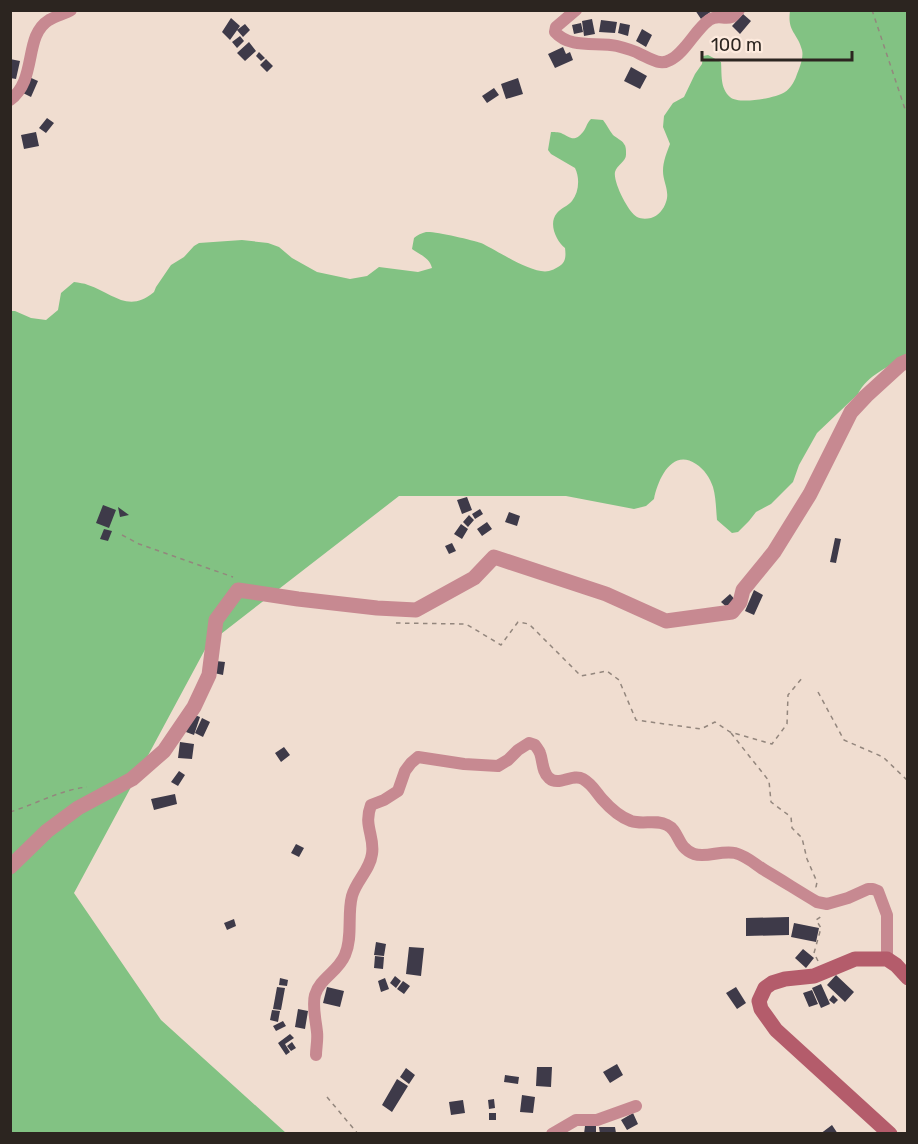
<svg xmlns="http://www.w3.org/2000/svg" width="918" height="1144" font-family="Rubik,sans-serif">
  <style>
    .forest { fill: #82c283 }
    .building { fill: #3e3a49 }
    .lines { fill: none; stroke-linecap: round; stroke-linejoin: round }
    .path { stroke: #93867d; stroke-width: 1.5; stroke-dasharray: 4.5 4.5; stroke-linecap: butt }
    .minor { stroke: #c78991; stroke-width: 12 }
    .tertiary { stroke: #c78991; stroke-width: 15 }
    .secondary { stroke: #b45c6b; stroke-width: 15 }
  </style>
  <rect width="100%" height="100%" fill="#f0ddd0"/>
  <path class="forest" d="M790,11H907V356C890,366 867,375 858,394L817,433L799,465L793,482L771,504L756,512L749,521L738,532L732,533L717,520C716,510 716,497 713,487C710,478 704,469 696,464C672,448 658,479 654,499L646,506L634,509L566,496H399L208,644L74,893L161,1020L286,1133H11L10,311H15L31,318L46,320L58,310L61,293L74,282C79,283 84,283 88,285C113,293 128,314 154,292L156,287L171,265L184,257L194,246L199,243L242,240L268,243L279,247L292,258L317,272L350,279L367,276L379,267L418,272L432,268C430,258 419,254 412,249L414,238C417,235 422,233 426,232C434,231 473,240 481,243C497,250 532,275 549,271C552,270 555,269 558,267C566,263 566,256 565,248C556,241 548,223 557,213C561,208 568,206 572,201C579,192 580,178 575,168L551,154L548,150L551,132C553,132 559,132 561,133C570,137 574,143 583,132C587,127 586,124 591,119L603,120C607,125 609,130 613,135C616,138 622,140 624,144C626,146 626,150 626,153C627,162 617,164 615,172C613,182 628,212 637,217C641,219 646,219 651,218C658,216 664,209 666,202C670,191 663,182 663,171C663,161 667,152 670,144L663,127L664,116L673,103L684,97L695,74L702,64L703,56L708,55L721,62C722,75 720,88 730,97C739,105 776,98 785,92C790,89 794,82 796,77C799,69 804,58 802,50C798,33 787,32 790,11Z"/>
  <path class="building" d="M695,10H713L701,19Z
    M743,14L751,21L740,34L732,26Z
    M231,18L240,26L230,40L222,32Z
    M592,19L595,34L584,36L582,21Z
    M601,20L617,22L615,33L599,32Z
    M581,23L583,32L574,34L572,25Z
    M620,23L630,25L628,36L618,33Z
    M245,24L250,30L243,37L237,30Z
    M642,29L652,35L646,47L636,41Z
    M240,36L244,41L237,48L232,42Z
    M249,42L256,51L245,61L237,53Z
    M563,47L566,54L570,52L573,60L555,68L548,54Z
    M259,52L265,58L261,61L256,56Z
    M10,59L20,61L16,79L10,78Z
    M266,59L273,66L267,72L260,65Z
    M631,67L647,76L640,89L624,81Z
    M29,77L38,81L31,97L23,93Z
    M518,78L523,94L506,99L501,84Z
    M494,88L499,95L487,103L482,96Z
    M47,118L54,123L46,133L39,128Z
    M36,132L39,146L24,149L21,135Z
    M467,497L472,510L462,514L457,500Z
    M103,505L116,510L109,528L96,523Z
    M118,507L129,515L120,517Z
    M480,509L483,514L475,519L472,514Z
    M509,512L520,516L517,526L505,522Z
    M469,515L474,520L468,527L463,522Z
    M487,522L492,529L482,536L477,529Z
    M461,524L468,529L462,539L454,534Z
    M104,529L112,531L108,541L100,539Z
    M835,538L841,539L836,563L830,562Z
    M452,543L456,551L449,554L445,546Z
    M754,590L763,595L754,615L745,611Z
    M730,594L738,603L730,610L721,602Z
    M216,661L225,662L223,675L214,673Z
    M192,714L200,717L194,735L186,732Z
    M202,718L210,722L203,737L195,733Z
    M180,742L194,744L192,759L178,758Z
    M284,747L290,755L281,762L275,753Z
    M179,771L185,775L178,786L171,782Z
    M175,794L177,804L154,810L151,799Z
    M296,844L304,848L299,857L291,853Z
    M789,917V935L746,936V918Z
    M234,919L236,926L227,930L224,923Z
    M794,923L819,928L816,942L791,937Z
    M376,942L386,944L384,956L374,955Z
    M409,947L424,948L421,976L406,974Z
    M803,949L814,958L806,968L795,958Z
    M375,956L384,957L383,969L374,968Z
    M836,975L854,992L845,1002L827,985Z
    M395,976L401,981L396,988L390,983Z
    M280,978L288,980L287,986L279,985Z
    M385,978L389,989L381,992L378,981Z
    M403,981L410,986L404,994L397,989Z
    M821,984L830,1004L821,1008L812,988Z
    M277,987L285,988L281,1010L273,1009Z
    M327,987L344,991L340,1007L323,1003Z
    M736,987L746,1003L737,1009L726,993Z
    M812,990L818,1004L809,1007L803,993Z
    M833,995L838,1000L834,1004L829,1000Z
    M298,1009L308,1011L305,1029L295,1027Z
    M272,1010L280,1011L278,1022L270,1020Z
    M283,1021L286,1026L276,1031L273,1026Z
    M290,1034L294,1038L285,1044L290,1052L286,1055L278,1043Z
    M292,1042L296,1048L291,1051L287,1046Z
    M617,1064L623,1075L610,1083L603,1072Z
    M537,1067H552L551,1087L536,1086Z
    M406,1068L415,1075L409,1084L400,1077Z
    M505,1075L519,1077L518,1084L504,1082Z
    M397,1079L408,1086L392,1112L382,1105Z
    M522,1095L535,1097L533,1113L520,1112Z
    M494,1099L495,1108L489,1109L488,1100Z
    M463,1100L465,1113L451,1115L449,1102Z
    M489,1113H496V1120H489Z
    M633,1113L638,1124L627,1130L621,1120Z
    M832,1125L838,1134H820Z
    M585,1126H596V1134H584Z
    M599,1127H615L616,1133L600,1134Z"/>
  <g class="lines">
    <path class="path" d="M872,10L906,112
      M122,535L139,544L233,577
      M396,623L466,624L501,645L518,622L529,624L581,676L607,671L619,680L636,720L701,729L715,722L730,732L772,744L787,724L788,695L803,677
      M818,692L844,740L883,757L908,781
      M731,733L769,781L771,802L791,817L792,828L802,838L807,859L817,882L816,887L817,888
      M10,812C36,804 60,790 87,787
      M818,961L814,953L821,928L816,920L822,916L821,914
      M327,1097L358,1134"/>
    <path class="minor" d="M576,10L556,27L555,32C571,50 598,41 617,46C625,48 633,50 640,54C649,58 660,66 670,60C685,53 695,30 709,20C718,14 724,20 732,17C735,15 736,13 739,10
      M10,100C38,79 23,36 49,20C56,16 64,14 71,10
      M316,1055C316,1048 318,1040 317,1032C316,1021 312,1006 315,995C320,978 338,972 345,955C353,937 347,915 352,896C356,881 370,870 372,854C375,836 363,826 371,805L384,800L398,791L405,771L411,763L418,757L464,764L498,766L508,760L518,750L529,743L535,745C537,748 539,750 540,753C543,761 542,772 549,778C559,787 572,773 583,779C592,784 596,792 602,799C609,807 620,817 631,821C643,825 656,819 667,825C680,831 676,847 694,854C707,858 721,850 735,853C747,856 756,865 766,871C783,881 800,892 817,902L827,904L848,898L868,889H873L878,891L887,915V959
      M552,1134L576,1120H597L636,1106"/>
    <path class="tertiary" d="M10,867L47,831L78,808L132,779L164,751L194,707L209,675L216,620L238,590L298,599L377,608L416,610L474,578L494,557L606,594L666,621L732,612L740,602L743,590L774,552L810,494L851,412L866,396L901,364L908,361"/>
    <path class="secondary" d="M890,1134L776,1030L761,1009L759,1001L765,988L772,983L785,979L814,976L855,959H887L896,965L908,978"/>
  </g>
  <rect width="918" height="1144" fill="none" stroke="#2c2520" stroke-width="24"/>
  <path d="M702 51v9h150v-9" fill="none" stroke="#2c2520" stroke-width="3"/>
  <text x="711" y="51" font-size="18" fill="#2c2520" stroke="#fdeadd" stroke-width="4.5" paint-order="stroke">100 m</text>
</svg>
